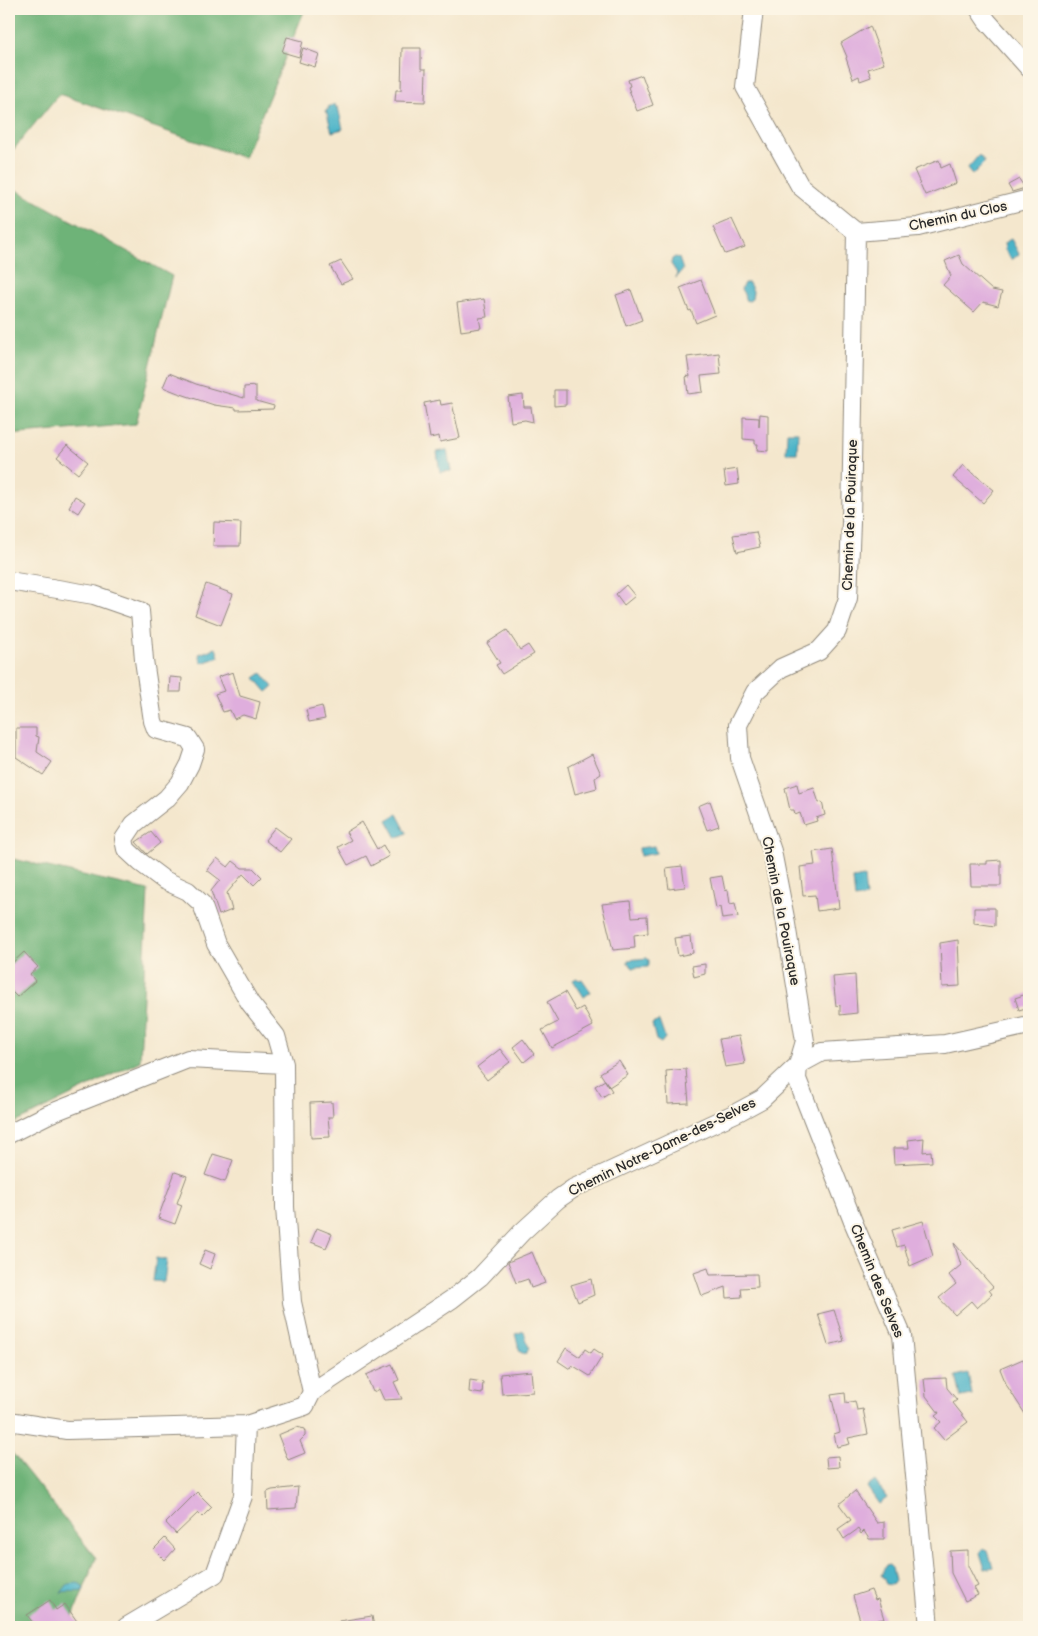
<svg xmlns="http://www.w3.org/2000/svg" width="1038" height="1636" font-family="'Balsamiq Sans',sans-serif">
  <style>
    .forest { fill: #6eb378; stroke: #4c6f52 }
    .water { fill: #4ab3c8; stroke: #3a6f7a }
    .building { fill: #dfaedd }
    .lines { fill: none; stroke-linecap: round; stroke-linejoin: round }
    .street-casing { stroke: #90897c; stroke-width: 20 }
    .street { stroke: #fff; stroke-width: 18 }
    .labels { text-anchor: middle; dominant-baseline: central; stroke-width: 4; stroke-linejoin: round; paint-order: stroke }
    .street-label { font-size: 14px; fill: #2b2b2b; stroke: #fcf5e5 }
  </style>
  <rect width="100%" height="100%" fill="#fcf5e5"/>
  <filter id="ink" filterUnits="userSpaceOnUse"><feTurbulence type="fractalNoise" baseFrequency=".02" numOctaves="2"/><feDisplacementMap in="SourceGraphic" scale="10" xChannelSelector="R" yChannelSelector="G"/><feConvolveMatrix kernelMatrix="1 2 1 2 8 2 1 2 1" color-interpolation-filters="sRGB"/></filter>
  <filter id="wash" filterUnits="userSpaceOnUse"><feTurbulence type="fractalNoise" baseFrequency=".0096" numOctaves="4" result="noise"/><feDisplacementMap in="SourceGraphic" scale="20" xChannelSelector="R" yChannelSelector="G"/><feGaussianBlur stdDeviation="1.12" result="paint"/><feColorMatrix in="noise" values="0 0 0 0 0 0 0 0 0 0 0 0 0 0 0 0 0 1.4 0 .05"/><feComposite in="paint" operator="in"/></filter>
  <g filter="url(#wash)">
    <rect width="100%" height="100%" fill="#f4e7cd"/>
    <path class="forest" d="M9,9H305L244,158L59,94L9,155Z
      M9,186L172,276L136,424L9,435Z
      M9,858L148,890L140,1061L9,1126Z
      M9,1449L96,1558L69,1627H9Z"/>
    <path class="water" d="M335,104L336,108L338,107L343,129L332,132L326,110L329,109L328,107Z
      M979,155L985,162L972,175L967,169Z
      M1011,239L1019,254L1013,259H1011L1005,250L1004,243Z
      M675,257L679,258L683,270L676,278L677,273L671,264L672,259Z
      M744,283H749L753,291L752,299L749,301L745,300L744,294L741,289Z
      M787,432H798L797,453H786Z
      M447,450L451,471L440,472L437,452Z
      M216,648L219,657L202,663L199,654Z
      M262,673L273,687L267,692L255,678Z
      M397,814L407,833L397,838L387,820Z
      M654,846L656,853L640,856L639,848Z
      M864,877L866,897L855,899L853,879Z
      M647,958L649,960V965L648,967L633,968L628,963V960Z
      M577,978L579,980L582,979L591,992L584,997L573,980Z
      M659,1021L665,1038L661,1043L656,1040L652,1024Z
      M156,1258L167,1260L164,1282L153,1281Z
      M524,1331L529,1349L525,1354L520,1352L515,1334Z
      M968,1373L972,1395L961,1397L956,1376Z
      M875,1481L887,1498L879,1504L867,1487Z
      M983,1549L988,1551L993,1567L985,1569L980,1553Z
      M889,1565L892,1568L895,1581L892,1585L886,1584L884,1578L881,1576L885,1566Z
      M78,1583L82,1585L84,1590C76,1594 69,1589 61,1593L68,1584Z"/>
    <g id="blocks">
      <path class="building" d="M870,26L884,64L868,69L871,77L860,81L859,76L853,79L846,58L847,57L841,43Z
        M287,37L303,41L299,57L282,52Z
        M303,48L319,54L315,67L299,62Z
        M402,48H421V69H426L425,102L395,101L396,90H401Z
        M642,75L653,105L637,111L628,87L630,86L628,80Z
        M939,160L941,168L950,164L956,183L925,195L914,170Z
        M1019,179L1025,188L1012,192L1008,185Z
        M732,219L745,247L725,254L713,227Z
        M959,255L963,264L992,290L1002,292L998,306L983,302L974,312L943,285L951,276L945,261Z
        M341,261L353,279L341,284L330,266Z
        M701,280L715,315L696,323L691,310L689,311L680,288Z
        M631,290L642,320L626,326L616,295Z
        M484,299L487,317L479,318L481,328L461,331L457,303Z
        M719,353L721,374L701,376L703,392L688,394L686,376L690,377L687,357Z
        M169,373L196,384L244,398V387L256,386V401L274,406L273,409L236,410V408L214,405L178,393L163,387Z
        M554,390H566V405L554,406Z
        M523,395L524,407H531L533,422L525,420L511,422L508,397Z
        M440,400L441,405L452,403L460,438L440,442L439,436L430,438L424,403Z
        M760,414L768,415V451L757,450L758,444H755V440L743,439V417L759,418V426Z
        M67,445L88,462L78,474L57,457Z
        M963,465L994,490L983,503L953,477Z
        M737,469L739,484L726,486L724,471Z
        M75,496L85,502L78,513L69,507Z
        M214,522L241,523L240,546H213Z
        M756,532L760,547L737,552L733,535Z
        M206,584L233,594L221,625L195,615Z
        M626,585L635,596L624,605L616,594Z
        M507,630L520,650L528,645L534,654L502,674L496,665L500,663L487,643Z
        M233,672L240,696L260,702L256,719L243,715L234,719L230,710L223,712L215,694L224,691L218,677Z
        M170,677L182,678L181,692H169Z
        M322,706L325,719L309,722L306,710Z
        M16,728H36V736L39,737L37,752L52,762L43,775L16,757Z
        M592,754L601,774L595,778L597,788L575,794L568,767Z
        M797,784L799,793L814,788L819,803L822,802L825,815L816,818L817,821L804,825L800,813L795,815L794,810H790L785,788Z
        M710,801L719,826L707,830L698,806Z
        M362,822L377,849L383,845L389,856L371,866L366,856L348,865L338,847L351,840L346,832Z
        M275,827L291,839L280,852L265,840Z
        M151,832L160,843L147,854L136,842Z
        M832,849L839,908L817,911L815,895L803,896L800,867L815,865L813,852Z
        M217,858L228,867L233,861L242,868H253L262,877L254,885L243,874L227,893L232,910L219,915L211,891L220,880L207,870Z
        M1001,860V886H971L970,864H987V861Z
        M682,866L685,887L669,889L666,868Z
        M722,876L725,891L728,890L730,904L735,903L738,917L722,919L720,907L716,908L710,878Z
        M630,901L632,917L647,916L648,933L634,935L635,948L613,950L602,904Z
        M974,908H995V926L974,923Z
        M691,936L693,953L678,956L675,938Z
        M958,940L960,986L942,987L940,943Z
        M24,952L38,967L30,974L35,981L17,997L9,989V966Z
        M705,964V974L694,977L692,966Z
        M855,975L857,1013L840,1015V1005L836,1006L833,977Z
        M565,992L576,1011L583,1007L593,1026L552,1048L542,1030L558,1022L547,1002Z
        M1029,993V1007L1019,1010L1015,998Z
        M739,1036L745,1064L725,1067L719,1039Z
        M523,1039L534,1054L524,1062L513,1047Z
        M500,1049L510,1062L487,1080L477,1067Z
        M619,1061L628,1075L609,1087L600,1073Z
        M686,1069L689,1103L668,1104L666,1071Z
        M605,1080L612,1091L602,1097L595,1086Z
        M332,1102L333,1117H328L330,1137L311,1138L310,1103Z
        M924,1138L923,1152L931,1151L932,1162L894,1164L893,1148H909L908,1140Z
        M213,1154L233,1160L225,1182L205,1175Z
        M175,1172L187,1176L177,1203L182,1205L175,1224L158,1218Z
        M923,1221L933,1256L910,1266L904,1245L897,1247L892,1230Z
        M317,1228L332,1234L326,1248L311,1242Z
        M954,1243L993,1287L989,1290L992,1294L977,1308L971,1301L955,1315L939,1298L956,1284L949,1275L961,1265Z
        M205,1250L215,1254L210,1269L199,1264Z
        M532,1252L545,1283L531,1288L528,1279L516,1283L508,1262Z
        M708,1268L710,1275L757,1274L758,1287L741,1288L742,1297L727,1298L726,1287L702,1296L694,1273Z
        M591,1279L594,1295L578,1302L571,1285Z
        M834,1310L844,1341L828,1345L818,1314Z
        M566,1348L580,1357L585,1349L591,1353L594,1349L603,1355L590,1376L572,1365L570,1369L558,1361Z
        M1023,1359L1029,1373V1420L1007,1386L1000,1369Z
        M392,1364L399,1380L394,1382L402,1399L384,1400L379,1389L373,1392L366,1375Z
        M531,1371L533,1392L502,1394L500,1374Z
        M946,1378L947,1388L957,1400L953,1403L968,1422L944,1440L934,1428L941,1422L935,1416L939,1413L926,1396L924,1379Z
        M470,1380L483,1382L482,1394L469,1392Z
        M845,1393L846,1403L855,1401L857,1410L863,1409L868,1434L848,1438L850,1444L837,1447L834,1434L840,1432L831,1395Z
        M297,1427L304,1429L305,1432V1436L300,1441L305,1453L288,1460L278,1435Z
        M838,1456L839,1467L827,1468L826,1457Z
        M298,1487L296,1508L268,1510L267,1492L272,1490Z
        M855,1491L877,1523L884,1522V1539H869L864,1531L861,1534L858,1529L844,1539L838,1529L851,1520L839,1504Z
        M197,1492L212,1507L202,1517L198,1513L176,1534L166,1523Z
        M165,1538L175,1549L165,1560L154,1549Z
        M968,1550V1566L978,1586L974,1588L978,1595L965,1601L951,1573L950,1551Z
        M871,1590L875,1600L878,1599L884,1619L877,1620L879,1627H862L853,1596Z
        M50,1600L56,1610L65,1604L81,1627H36L27,1615Z
        M372,1616L374,1627H340L339,1621Z"/>
    </g>
  </g>
  <g filter="url(#ink)">
    <use href="#blocks" fill-opacity="0" stroke="#90897c" stroke-width="1"/>
    <g class="lines">
      <g class="street-casing">
        <path id="street" d="M754,9L745,87L800,186L856,232L851,522L848,598L837,631L819,651L781,668L755,692L738,725L740,758L772,851L785,918L805,1041L798,1065L797,1079L854,1224L902,1335L929,1627
          M979,9L987,21L1029,68
          M856,232L918,227L1029,199
          M9,581L94,595L140,611L144,660L153,721L156,729L188,738L195,749L190,764L180,783L167,798L134,824L124,839L126,849L140,862L164,880L188,891L202,904L216,944L250,1003L276,1036L284,1064
          M9,1134L49,1114L188,1059L284,1064L285,1207L292,1302L312,1392
          M9,1421L67,1430L246,1425L305,1406L312,1392L452,1299L480,1277L522,1232L558,1199L574,1188L738,1112L762,1099L798,1065L822,1052L945,1044L1029,1025
          M126,1627L215,1574L243,1496L246,1425"/>
      </g>
      <use href="#street" class="street"/>
    </g>
  </g>
  <g class="labels">
    <g class="street-label">
      <text transform="translate(958 216) rotate(-12)">Chemin du Clos</text>
      <text transform="translate(850 515) rotate(-88)">Chemin de la Pouiraque</text>
      <text transform="translate(781 911) rotate(79)">Chemin de la Pouiraque</text>
      <text transform="translate(662 1147) rotate(-26)">Chemin Notre-Dame-des-Selves</text>
      <text transform="translate(877 1281) rotate(68)">Chemin des Selves</text>
    </g>
  </g>
  <rect width="1038" height="1636" fill="none" stroke="#fcf5e5" stroke-width="30"/>
</svg>
